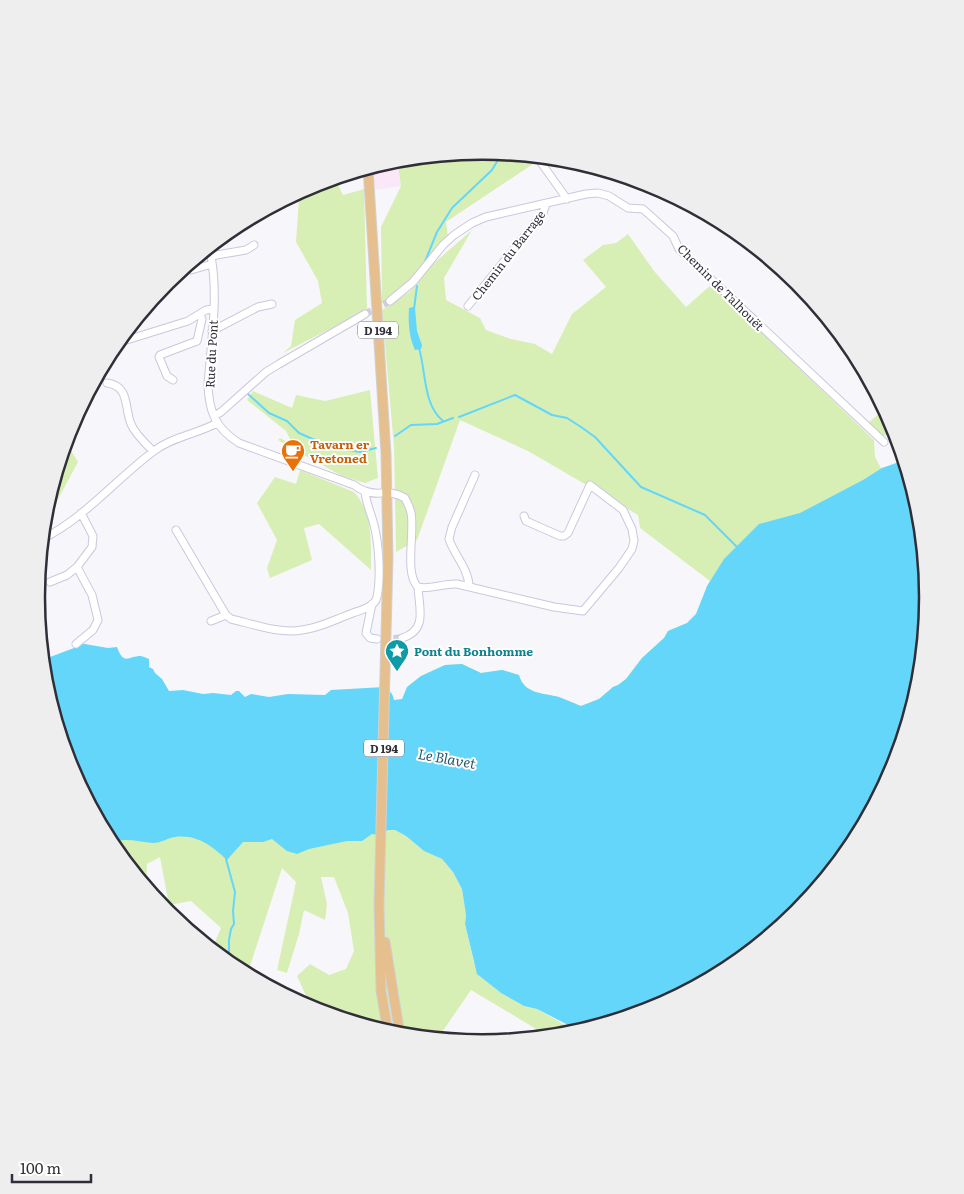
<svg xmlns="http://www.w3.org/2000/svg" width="964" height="1194" font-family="Literata,serif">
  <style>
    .industrial { fill: #fae7f7 }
    .green { fill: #d7efb5 }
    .water { fill: #64d6fa }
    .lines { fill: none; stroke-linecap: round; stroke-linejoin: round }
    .stream { stroke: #64d6fa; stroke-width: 2 }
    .minor-tunnel { stroke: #cfcfd4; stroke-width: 7; stroke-dasharray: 7 3.5; stroke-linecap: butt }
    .minor-casing { stroke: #cac7de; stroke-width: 9 }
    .major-casing { stroke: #d1d1d3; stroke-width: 11 }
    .minor { stroke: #fff; stroke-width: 7 }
    .major { stroke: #e5c08e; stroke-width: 9 }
    .labels { text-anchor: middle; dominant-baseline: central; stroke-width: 4; stroke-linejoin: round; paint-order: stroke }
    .shield { fill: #fff; stroke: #6e6d74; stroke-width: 1 }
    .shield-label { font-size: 11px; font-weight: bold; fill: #302f38 }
    .street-label { font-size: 12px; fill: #302f38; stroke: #fff }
    .food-label { font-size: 12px; font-weight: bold; fill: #c56008; stroke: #fff; text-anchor: start }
    .culture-label { font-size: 12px; font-weight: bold; fill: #0d838f; stroke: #fff; text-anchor: start }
    .water-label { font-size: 14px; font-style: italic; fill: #295969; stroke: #fff }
    .rim { fill: none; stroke: #302f38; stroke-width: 2.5 }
  </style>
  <rect width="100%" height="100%" fill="#f7f7fb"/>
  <path class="industrial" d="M397,160L401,186L375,190L372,167Z"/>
  <path class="green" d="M482,151L533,156L536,162L446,222L448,237L408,282L382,303L381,227L401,186L398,167L424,157Z
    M338,185L343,195L364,189L367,310L283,353L291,346L295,320L322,303L318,281L296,242L299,199Z
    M472,230L444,278L446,300L480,318L486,330L511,339L535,344L552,354L572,314L606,287L583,260L603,245L616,243L628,234L654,271L686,307L712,284L874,440L875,457L881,468L905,462L919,510L928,597L919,684L894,768L407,687L421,676L445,665L462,664L481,673L502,670L519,675C524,694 543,693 559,697C567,700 576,704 581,706L599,699L613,687L618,685L626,679L642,658L664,638L668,631L687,623L696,614L710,581L640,528L638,515L528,451L460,420L417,540L396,552L394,447L382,310L409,292L418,283L425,271Z
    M370,390L378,478L365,483L342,476L295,450L294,447L292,449L278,440L280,438L293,445L286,431L247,400L253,391L292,408L296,395L325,401Z
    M885,409L894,427L899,445L894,437L882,435L868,423Z
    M66,442L78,462L56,503L49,498Z
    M300,470L354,492C373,512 371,544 371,570L319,524L304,528L312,560L270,578L267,568L277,540L257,503L275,477L296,484Z
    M88,800L386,833L389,830H395L406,836L424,851L442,859L453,872L462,889L466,915L465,924L474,963L480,976L501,993L524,1006L537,1009L577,1032L548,1036L471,990L438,1038L405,1035L402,1021L382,1023L383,1031L312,1009L297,976L310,964L329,975L346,969L354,951L348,913L334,877H321L327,904L325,920L304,910L299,934L287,973L277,970L296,882L282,868L250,966V976L234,967L212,949L221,928L191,901L169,905L160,857L147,864L146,886L111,844Z"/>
  <path class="water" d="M413,307L415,308L417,331L422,345L421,349L415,350C409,338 408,321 409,308Z
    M899,462H905L919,510L928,597L919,684L894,768L852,845L797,912L729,968L652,1009L577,1032L568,1025L537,1009L524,1006L501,993L477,974L465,924L466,915L462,889L453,872L442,859L424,851L406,836L395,830H389L379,835L372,834L362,841H347L309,849L297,854L287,851L272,839L263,842H243L227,860C212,846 197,834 175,837C168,838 161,843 153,843C139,842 123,837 110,843L70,767L45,684L42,660L74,648L79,643L108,648L117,647C124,666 128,656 141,656C142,656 149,659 149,659V667L153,669L155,673L162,679L169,691L183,690L203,694L213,693L231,695L236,691H239L245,697L251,694L269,697L288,694L325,695L331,690L384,687C390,690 393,694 394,700L402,699L407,687L421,676L445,665L462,664L481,673L502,670L519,675C524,694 543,693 559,697C567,700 576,704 581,706L599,699L613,687L618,685L626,679L642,658L664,638L668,631L687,623L696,614L707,586L724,559L759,524L800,513L863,480L882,468Z"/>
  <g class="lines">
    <path class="stream" d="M424,264L437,232L452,208L492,170L502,153
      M414,309L417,286
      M419,348C426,371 423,405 443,421
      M248,394L269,413L287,421L299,433L317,441L338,448L360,452L376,448
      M459,417L515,395L552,415L567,418L581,427L595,437L641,487L705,515L738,548
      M395,436L411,425L437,424L453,418
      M226,859L235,892L233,911L234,924L231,929L229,940V964"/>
    <path class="minor-tunnel" d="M365,314L390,301
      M383,639L402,638"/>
    <g class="minor-casing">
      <path id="minor" d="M537,157L567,199
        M209,247C220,291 211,340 208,385C209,411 215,428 239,443L354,485C357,487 361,490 365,491C379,497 387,488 405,498C407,503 410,507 411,513C415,532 404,574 418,587C419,608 428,630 402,638
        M211,256L246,250L254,245
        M183,268L191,270L212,264
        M390,301L413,282L443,245L454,235L472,223L486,217L586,194L598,193L609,196L628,208L643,209L673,236L679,249L884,442
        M468,306L543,213L546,204
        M212,331L258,307L272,304
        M117,343L188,321L206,310L213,309
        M173,380L167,376L159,357L160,355L197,341L202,319L200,315
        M107,383C130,386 124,407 131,424C135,434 145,443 153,451
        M214,416L221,412L266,372L279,364L365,314
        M176,530L226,615
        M42,539C85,518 116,479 154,451C172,437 197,434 217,423
        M50,582L67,575L77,567L92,547L93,536L81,513
        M418,587C430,590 444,583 457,584L554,607L583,611L619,568L632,549L634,541L632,529L623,510L590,485L568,533L564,536H560L526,521L524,516
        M469,587C469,569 454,555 449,539L452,527L475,475
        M372,604L366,633L370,638L377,639
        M226,615L231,619C253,624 279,634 302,630C320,628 336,619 353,613C361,610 375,607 377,597C381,577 379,544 374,525C371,513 366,503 365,492
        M211,621L226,615
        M76,644L93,630L98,620L92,595L77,567"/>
    </g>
    <g class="major-casing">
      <path id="major" d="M368,168L386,454L388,557L379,905L381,991L388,1032
        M385,942L400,1035"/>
    </g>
    <use href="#minor" class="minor"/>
    <use href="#major" class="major"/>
  </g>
  <defs>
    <g id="cafe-pin" transform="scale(1.25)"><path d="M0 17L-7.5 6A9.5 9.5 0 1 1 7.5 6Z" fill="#e8710a" stroke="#fff"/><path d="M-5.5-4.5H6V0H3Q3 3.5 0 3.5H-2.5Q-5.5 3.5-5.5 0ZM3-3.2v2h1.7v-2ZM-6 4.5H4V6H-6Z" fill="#fff"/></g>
    <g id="sight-pin" transform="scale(1.25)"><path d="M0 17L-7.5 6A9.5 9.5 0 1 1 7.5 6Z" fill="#0f9aa8" stroke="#fff"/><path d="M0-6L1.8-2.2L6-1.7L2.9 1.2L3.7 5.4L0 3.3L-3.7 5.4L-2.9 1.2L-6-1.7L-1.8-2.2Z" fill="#fff"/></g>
  </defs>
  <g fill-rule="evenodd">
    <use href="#cafe-pin" x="293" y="451"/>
    <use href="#sight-pin" x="397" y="651"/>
  </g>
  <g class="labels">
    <g class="shield">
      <rect x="358" y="321.5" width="40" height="17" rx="4"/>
      <rect x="364" y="739.5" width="40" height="17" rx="4"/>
    </g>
    <g class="shield-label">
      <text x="378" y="330">D 194</text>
      <text x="384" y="748">D 194</text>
    </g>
    <g class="street-label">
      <text transform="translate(508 255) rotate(-52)">Chemin du Barrage</text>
      <text transform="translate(721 287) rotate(45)">Chemin de Talhouët</text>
      <text transform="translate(211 354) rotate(-87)">Rue du Pont</text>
    </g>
    <g class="food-label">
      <text x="310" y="444">Tavarn er<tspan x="310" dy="14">Vretoned</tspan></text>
    </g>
    <g class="culture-label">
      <text x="414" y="651">Pont du Bonhomme</text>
    </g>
    <g class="water-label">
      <text transform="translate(447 758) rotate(10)">Le Blavet</text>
    </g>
  </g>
  <path d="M0 0H964V1194H0ZM45 597a437 437 0 1 1 874 0a437 437 0 1 1-874 0Z" fill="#eeeeef" fill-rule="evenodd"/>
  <path class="rim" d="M45 597a437 437 0 1 1 874 0a437 437 0 1 1-874 0Z"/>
  <path d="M12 1174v8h79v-8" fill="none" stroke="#302f38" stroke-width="2.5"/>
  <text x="20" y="1174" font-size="15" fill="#302f38" stroke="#ffffff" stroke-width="4" paint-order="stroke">100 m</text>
</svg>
